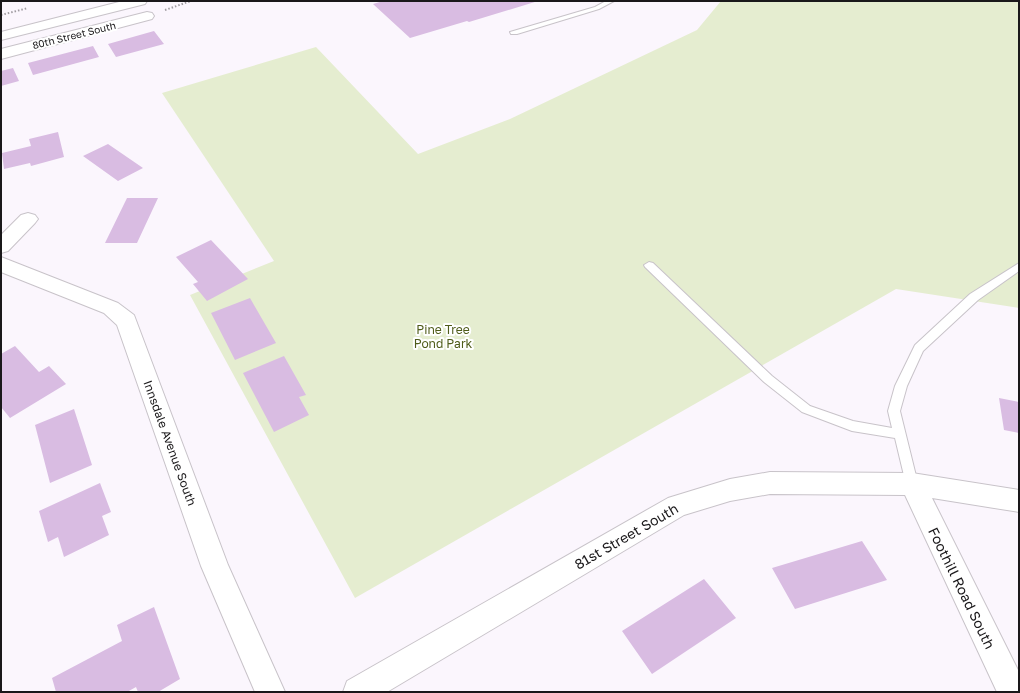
<svg xmlns="http://www.w3.org/2000/svg" width="1020" height="693" font-family="'Golos Text',sans-serif">
  <style>
    .green { fill: #e5edd0 }
    .building { fill: #d9bce2 }
    .lines { fill: none; stroke-linecap: round; stroke-linejoin: round }
    .service-casing { stroke: #c8c3c9; stroke-width: 2 }
    .minor-casing { stroke: #c8c3c9; stroke-width: 2 }
    .secondary-casing { stroke: #c8c3c9; stroke-width: 2 }
    .path { stroke: #9f9ba0; stroke-width: 2; stroke-dasharray: 1.5 2; stroke-linecap: butt }
    .service { fill: #fff; fill-rule: evenodd }
    .minor { fill: #fff; fill-rule: evenodd }
    .secondary { fill: #fff; fill-rule: evenodd }
    .labels { text-anchor: middle; dominant-baseline: central; stroke-width: 4; stroke-linejoin: round; paint-order: stroke }
    .far-street-label { font-size: 10px; fill: #1a181a; stroke: #fff }
    .park-label { font-size: 12px; fill: #4f5c1a; stroke: #fff }
    .street-label { font-size: 12px; fill: #1a181a; stroke: #fff }
    .near-street-label { font-size: 14px; fill: #1a181a; stroke: #fff }
  </style>
  <rect width="100%" height="100%" fill="#fbf6fd"/>
  <path class="green" d="M721,1H1019V308L896,289L355,598L190,295L274,261L162,93L316,47L418,154L510,119L697,30Z"/>
  <path class="building" d="M383,1H538L469,22L467,21L410,38L373,4Z
    M154,31L164,44L116,57L108,44Z
    M93,46L99,57L33,75L28,63Z
    M13,68L19,81L1,86V71Z
    M58,132L64,157L31,166L30,163L4,169L2,153L31,146L29,139Z
    M108,144L143,168L118,181L83,156Z
    M127,198H158L137,243H105Z
    M211,240L248,279L207,301L193,284L198,282L176,257Z
    M250,298L276,343L235,360L211,313Z
    M15,346L39,372L49,366L66,384L10,418L1,407V354Z
    M284,356L306,395L299,397L309,415L274,432L243,373Z
    M999,398L1019,402V433L1004,430Z
    M74,409L92,465L50,483L35,425Z
    M100,483L111,512L102,516L109,535L64,557L58,537L48,542L39,511Z
    M862,541L887,580L795,609L772,568Z
    M704,579L736,618L652,674L622,631Z
    M154,607L180,679L158,692H138L136,687L127,692H56L52,678L122,641L117,625Z"/>
  <g class="lines">
    <g class="service-casing">
      <path id="service" d="M606,1H614L599,9L517,34H511L510,32L595,7Z
        M649,262L653,263L772,376L810,406L853,421L892,428L888,411L895,386L915,345L970,294L1019,263V271L978,300L923,351L907,386L900,411L918,484L916,488L912,489L908,488L906,484L895,438L852,431L802,412L764,382L645,267L644,265Z"/>
    </g>
    <g class="minor-casing">
      <path id="minor" d="M147,12L152,13L154,16L152,19L1,59V49Z
        M28,213L35,215L38,219L35,223L8,251L1,253V235L21,215Z
        M1,257L118,303L134,315L228,565L285,692H255L201,566L117,325L104,313L1,272Z
        M770,472L912,473L1019,490V512L932,498L1019,672V692H997L905,495L770,494L730,501L684,515L387,692H343L347,681L668,498L730,479Z"/>
    </g>
    <g class="secondary-casing">
      <path id="secondary" d="M123,1H147L145,4L1,40V32Z"/>
    </g>
    <path class="path" d="M165,10L191,1
      M1,15L28,8"/>
    <use href="#service" class="service"/>
    <use href="#minor" class="minor"/>
    <use href="#secondary" class="secondary"/>
  </g>
  <g class="labels">
    <g class="far-street-label">
      <text transform="translate(74 35) rotate(-14)">80th Street South</text>
    </g>
    <g class="park-label">
      <text x="443" y="329">Pine Tree<tspan x="443" dy="14">Pond Park</tspan></text>
    </g>
    <g class="street-label">
      <text transform="translate(170 443) rotate(70)">Innsdale Avenue South</text>
    </g>
    <g class="near-street-label">
      <text transform="translate(626 536) rotate(-30)">81st Street South</text>
      <text transform="translate(962 588) rotate(64)">Foothill Road South</text>
    </g>
  </g>
  <rect width="1020" height="693" fill="none" stroke="#1a181a" stroke-width="4"/>
</svg>
